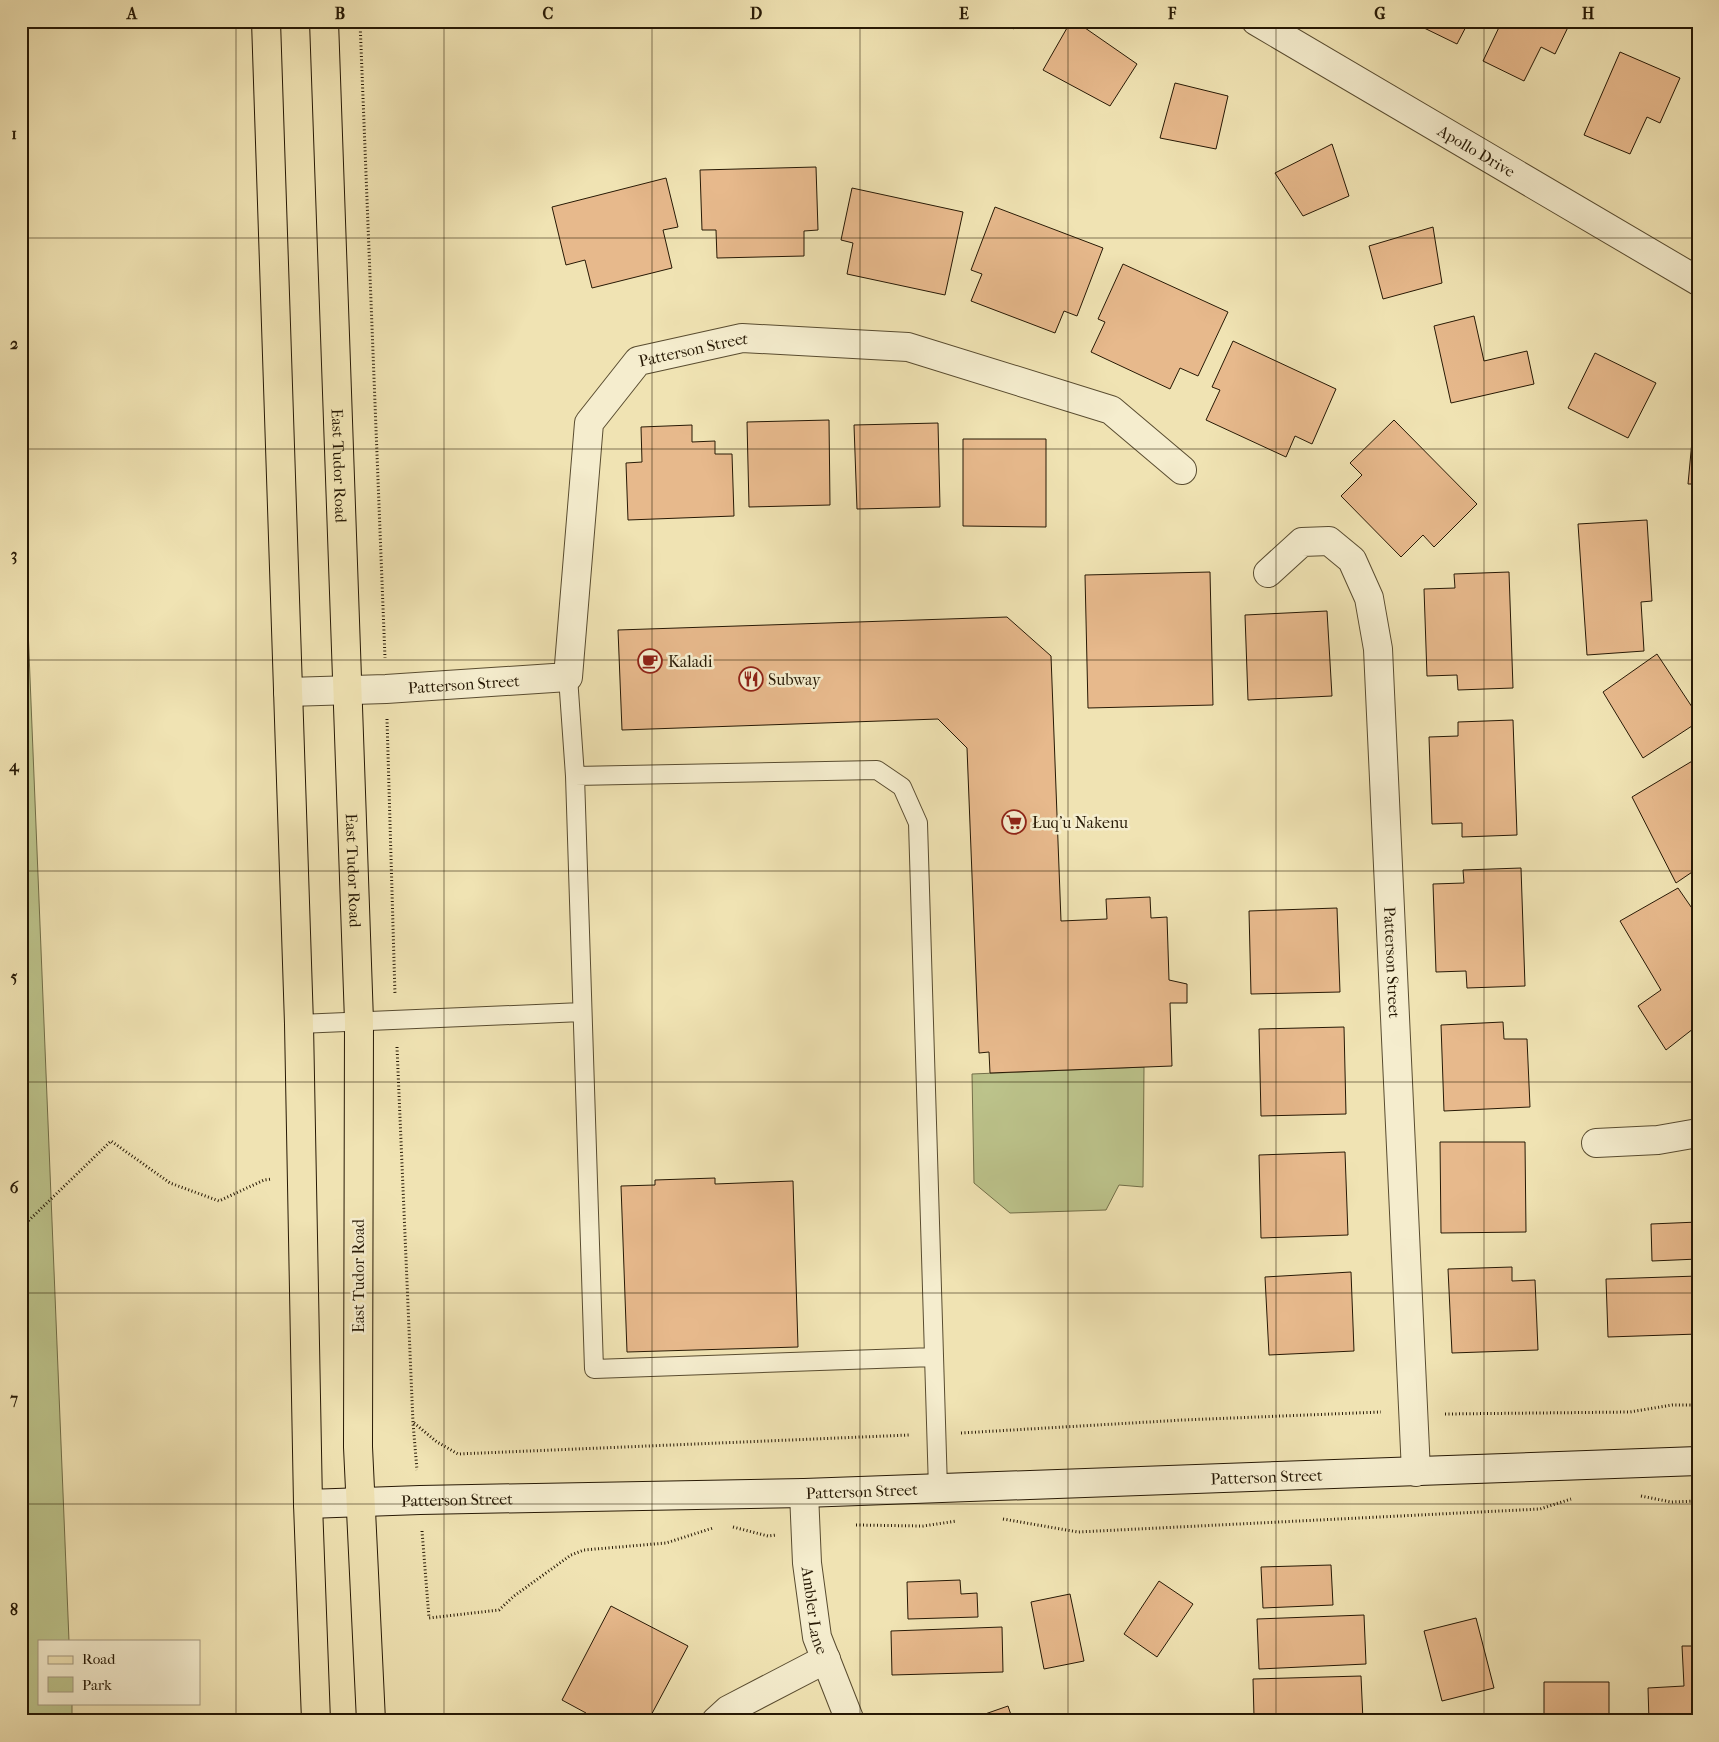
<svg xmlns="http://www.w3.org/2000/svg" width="1719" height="1742" font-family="'IM FELL French Canon',serif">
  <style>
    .green { fill: #bcc38b; stroke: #726e48 }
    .building { fill: #e7b98c; stroke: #271905 }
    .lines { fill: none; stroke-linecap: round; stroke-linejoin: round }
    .lane-casing { stroke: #594c30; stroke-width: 20 }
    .street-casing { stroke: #594c30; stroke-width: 30 }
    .secondary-casing { stroke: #271905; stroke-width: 30 }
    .primary-casing { stroke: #271905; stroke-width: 30 }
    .path { stroke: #271905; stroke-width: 3; stroke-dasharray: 1 2.5; stroke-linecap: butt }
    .lane { stroke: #f5edce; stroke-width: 18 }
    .street { stroke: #f5edce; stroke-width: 28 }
    .secondary { stroke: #f5edce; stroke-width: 28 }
    .primary { stroke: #f0e3b3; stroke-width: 28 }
    .grid { fill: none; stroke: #271905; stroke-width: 1; stroke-opacity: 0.55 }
    .labels { text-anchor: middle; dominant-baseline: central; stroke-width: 5; stroke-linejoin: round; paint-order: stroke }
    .street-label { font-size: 16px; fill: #271905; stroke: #f5edce }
    .poi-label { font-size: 16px; fill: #271905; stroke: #f5edce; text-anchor: start }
    .neatline { fill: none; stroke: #271905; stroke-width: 2 }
    .grid-label { font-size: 16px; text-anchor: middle; font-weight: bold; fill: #271905 }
  </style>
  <rect width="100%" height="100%" fill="#f0e3b3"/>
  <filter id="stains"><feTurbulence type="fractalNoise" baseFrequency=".004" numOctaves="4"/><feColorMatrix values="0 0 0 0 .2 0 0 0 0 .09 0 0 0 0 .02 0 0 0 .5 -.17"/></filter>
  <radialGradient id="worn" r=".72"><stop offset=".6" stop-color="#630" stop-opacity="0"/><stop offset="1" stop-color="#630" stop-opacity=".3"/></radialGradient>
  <path class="green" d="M21,455L69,1641H39V1703H72V1721H21Z
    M1144,1067L1143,1187L1119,1185L1106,1210L1010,1213L974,1183L972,1074Z"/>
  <path class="building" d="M1002,21H1019L1014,29Z
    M1071,21H1075L1137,64L1110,106L1043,70Z
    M1423,21H1469L1457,44L1420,26Z
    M1502,21H1571L1555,54L1541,47L1524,81L1483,61Z
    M1620,52L1680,78L1660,123L1647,117L1630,154L1584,135Z
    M1175,83L1228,96L1216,149L1160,138Z
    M1332,144L1349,196L1303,216L1275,173Z
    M816,167L818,230L804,231V256L717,258L716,230H702L700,170Z
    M666,178L678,227L663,230L672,268L592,288L585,260L566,265L552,207Z
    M852,188L963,212L945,295L847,274L853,243L841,240Z
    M995,207L1103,248L1077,316L1064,311L1055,333L971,301L982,274L971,270Z
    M1433,227L1442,283L1383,299L1369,246Z
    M1123,264L1228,312L1198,376L1180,368L1170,389L1091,352L1105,322L1098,319Z
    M1474,316L1484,361L1527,351L1534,384L1451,403L1434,326Z
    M1233,341L1336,389L1312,444L1295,436L1286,457L1206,420L1220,390L1212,387Z
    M1595,353L1656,383L1628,438L1568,408Z
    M1695,409H1698V484H1688Z
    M829,420L830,505L749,507L747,422Z
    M1394,420L1477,504L1434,547L1423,535L1401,557L1341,496L1362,475L1350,463Z
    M938,423L940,507L857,509L854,425Z
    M692,425V442L715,441V454H732L734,516L628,520L626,463L642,462L641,427Z
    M963,439H1046V527L963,526Z
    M1647,520L1652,601L1641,602L1644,651L1587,655L1578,524Z
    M1210,572L1213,705L1088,708L1085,575Z
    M1509,572L1513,688L1458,690L1457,675L1427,676L1424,589L1455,588L1454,574Z
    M1327,611L1332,696L1248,700L1245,615Z
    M1007,617L1051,656L1061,921L1107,919L1106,899L1150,897L1151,918L1167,917L1169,980L1187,984V1003H1170L1172,1066L990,1073L989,1052L979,1053L967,748L938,719L622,730L618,630Z
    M1657,654L1698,716V722L1643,758L1603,692Z
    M1513,720L1517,835L1462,837V823L1432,824L1429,737L1458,736V722Z
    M1694,760L1698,767V868L1676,883L1632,797Z
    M1521,868L1525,986L1467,988L1466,971L1436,972L1433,884L1464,883L1463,870Z
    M1678,888L1698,917V1025L1666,1050L1638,1006L1661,990L1620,921Z
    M1337,908L1340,992L1251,994L1249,911Z
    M1503,1022L1504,1039H1527L1530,1107L1444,1111L1441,1025Z
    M1344,1027L1346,1114L1261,1116L1259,1029Z
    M1440,1142H1525L1526,1232L1441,1233Z
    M1345,1152L1348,1235L1261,1238L1259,1155Z
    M715,1178V1184L793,1181L798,1347L627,1352L621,1186L655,1185V1180Z
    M1698,1222V1259L1652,1261L1651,1224Z
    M1512,1267V1281L1535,1280L1538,1350L1452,1353L1448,1269Z
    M1351,1272L1354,1351L1269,1355L1265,1277Z
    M1698,1276V1334L1608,1337L1606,1279Z
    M1331,1565L1333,1605L1263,1608L1261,1567Z
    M960,1580L961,1594L977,1593L978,1617L908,1619L907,1582Z
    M1159,1581L1193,1604L1157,1657L1124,1634Z
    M1070,1594L1084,1661L1044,1669L1031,1602Z
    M611,1606L688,1646L648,1721H582L586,1713L562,1700Z
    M1364,1615L1366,1664L1259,1669L1257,1619Z
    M1476,1618L1494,1688L1442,1701L1424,1631Z
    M1002,1627L1003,1672L892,1675L891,1631Z
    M1682,1646H1698V1721H1649L1648,1688L1684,1686Z
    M1361,1676L1363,1721H1295V1715L1254,1716L1253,1679Z
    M1544,1682H1609V1721H1544Z
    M1008,1706L1013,1721H965Z"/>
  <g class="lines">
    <g class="lane-casing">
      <path id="lane" d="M568,677L575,776
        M299,1024L582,1012
        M934,1357L594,1369L575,776L877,770L902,787L918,823C923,1045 930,1267 938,1489"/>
    </g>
    <g class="street-casing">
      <g id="street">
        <path id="s1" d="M1256,21L1698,281"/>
        <path id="s2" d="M1268,573L1302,542L1329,541L1352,560L1369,598L1378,649L1416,1472"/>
        <path id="s3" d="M288,692L386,689L568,677L589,423L638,361L742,338L908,347L1111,410L1182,470"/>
        <path d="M1596,1143L1658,1140L1698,1133"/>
        <path id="s4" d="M804,1493L807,1563L817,1637L850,1721"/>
        <path d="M716,1721L728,1710L826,1659"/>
      </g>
    </g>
    <g class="secondary-casing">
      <g id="secondary">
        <path id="s5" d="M308,1504L420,1500L804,1493L1698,1461"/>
      </g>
    </g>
    <g class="primary-casing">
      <g id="primary">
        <path d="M266,21L299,1024L308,1504L316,1721"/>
        <path id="s6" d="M324,21L359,1021L358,1447L371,1721"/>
      </g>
    </g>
    <path class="path" d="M360,21L385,658
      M387,719L395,995
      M397,1047L413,1423L417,1470
      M21,1228L111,1141L170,1183L219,1201L264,1180L272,1179
      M1445,1414L1630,1412L1672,1405H1698
      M414,1423L437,1442L458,1454L909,1435
      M961,1433L1183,1420L1381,1412
      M1641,1496L1671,1502L1698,1501
      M1003,1519L1078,1532L1540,1509L1571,1499
      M856,1525L923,1526L957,1521
      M733,1527L768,1536L776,1535
      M422,1531L429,1618L499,1610L514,1596L571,1555L584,1550L666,1543L713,1528"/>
    <use href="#lane" class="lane"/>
    <use href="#street" class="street"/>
    <use href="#secondary" class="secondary"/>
    <use href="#primary" class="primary"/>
  </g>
  <path class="grid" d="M236,21V1721M444,21V1721M652,21V1721M860,21V1721M1068,21V1721M1276,21V1721M1484,21V1721M21,238H1698M21,449H1698M21,660H1698M21,871H1698M21,1082H1698M21,1293H1698M21,1504H1698"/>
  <defs>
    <g id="cafe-ring" transform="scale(1.25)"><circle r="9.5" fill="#f5edce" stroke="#8f2418" stroke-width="1.5"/><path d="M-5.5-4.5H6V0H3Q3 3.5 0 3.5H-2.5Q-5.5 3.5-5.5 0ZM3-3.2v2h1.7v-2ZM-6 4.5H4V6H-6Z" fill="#8f2418"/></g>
    <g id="restaurant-ring" transform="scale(1.25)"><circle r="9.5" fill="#f5edce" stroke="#8f2418" stroke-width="1.5"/><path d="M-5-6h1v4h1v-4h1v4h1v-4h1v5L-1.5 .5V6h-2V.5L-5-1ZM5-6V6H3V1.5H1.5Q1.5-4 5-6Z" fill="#8f2418"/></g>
    <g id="supermarket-ring" transform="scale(1.25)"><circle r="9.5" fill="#f5edce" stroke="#8f2418" stroke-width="1.5"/><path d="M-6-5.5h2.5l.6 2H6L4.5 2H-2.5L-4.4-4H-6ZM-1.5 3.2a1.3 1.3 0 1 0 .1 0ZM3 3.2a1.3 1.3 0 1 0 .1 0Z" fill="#8f2418"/></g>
  </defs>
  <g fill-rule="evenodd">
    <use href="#cafe-ring" x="650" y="661"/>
    <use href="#restaurant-ring" x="751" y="679"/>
    <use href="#supermarket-ring" x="1014" y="822"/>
  </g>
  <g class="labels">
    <g class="street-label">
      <text stroke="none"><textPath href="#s1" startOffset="256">Apollo Drive</textPath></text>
      <text stroke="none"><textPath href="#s3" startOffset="671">Patterson Street</textPath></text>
      <text stroke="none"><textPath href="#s6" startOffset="445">East Tudor Road</textPath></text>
      <text stroke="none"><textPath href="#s3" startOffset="176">Patterson Street</textPath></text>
      <text stroke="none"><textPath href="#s6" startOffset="850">East Tudor Road</textPath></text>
      <text stroke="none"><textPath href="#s2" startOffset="510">Patterson Street</textPath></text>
      <text transform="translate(358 1276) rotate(-90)">East Tudor Road</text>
      <text stroke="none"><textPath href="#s5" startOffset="959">Patterson Street</textPath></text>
      <text stroke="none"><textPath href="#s5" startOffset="554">Patterson Street</textPath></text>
      <text stroke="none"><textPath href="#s5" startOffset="149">Patterson Street</textPath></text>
      <text stroke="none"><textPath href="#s4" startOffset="118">Ambler Lane</textPath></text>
    </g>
    <g class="poi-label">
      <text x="668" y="661">Kaladi</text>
      <text x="768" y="679">Subway</text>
      <text x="1032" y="822">Łuq’u Nakenu</text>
    </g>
  </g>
  <rect width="1719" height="1742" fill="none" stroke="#f0e3b3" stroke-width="55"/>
  <rect x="38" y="1640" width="162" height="65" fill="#f5edce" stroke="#a3987e"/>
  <rect x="48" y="1656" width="25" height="8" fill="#f0e3b3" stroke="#a3987e"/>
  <text x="82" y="1664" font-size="15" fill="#271905">Road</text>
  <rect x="48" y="1677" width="25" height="15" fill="#bcc38b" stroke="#a3987e"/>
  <text x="82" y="1690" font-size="15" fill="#271905">Park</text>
  <rect x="28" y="28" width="1664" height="1686" class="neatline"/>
  <g class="grid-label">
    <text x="132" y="19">A</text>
    <text x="340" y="19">B</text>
    <text x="548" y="19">C</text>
    <text x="756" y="19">D</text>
    <text x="964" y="19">E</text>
    <text x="1172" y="19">F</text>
    <text x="1380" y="19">G</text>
    <text x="1588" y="19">H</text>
    <text x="14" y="139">1</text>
    <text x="14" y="349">2</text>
    <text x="14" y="560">3</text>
    <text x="14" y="771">4</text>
    <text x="14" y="982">5</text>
    <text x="14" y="1193">6</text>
    <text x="14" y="1404">7</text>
    <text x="14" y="1615">8</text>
  </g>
  <rect width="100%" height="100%" filter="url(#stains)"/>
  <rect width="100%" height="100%" fill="url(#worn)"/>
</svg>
